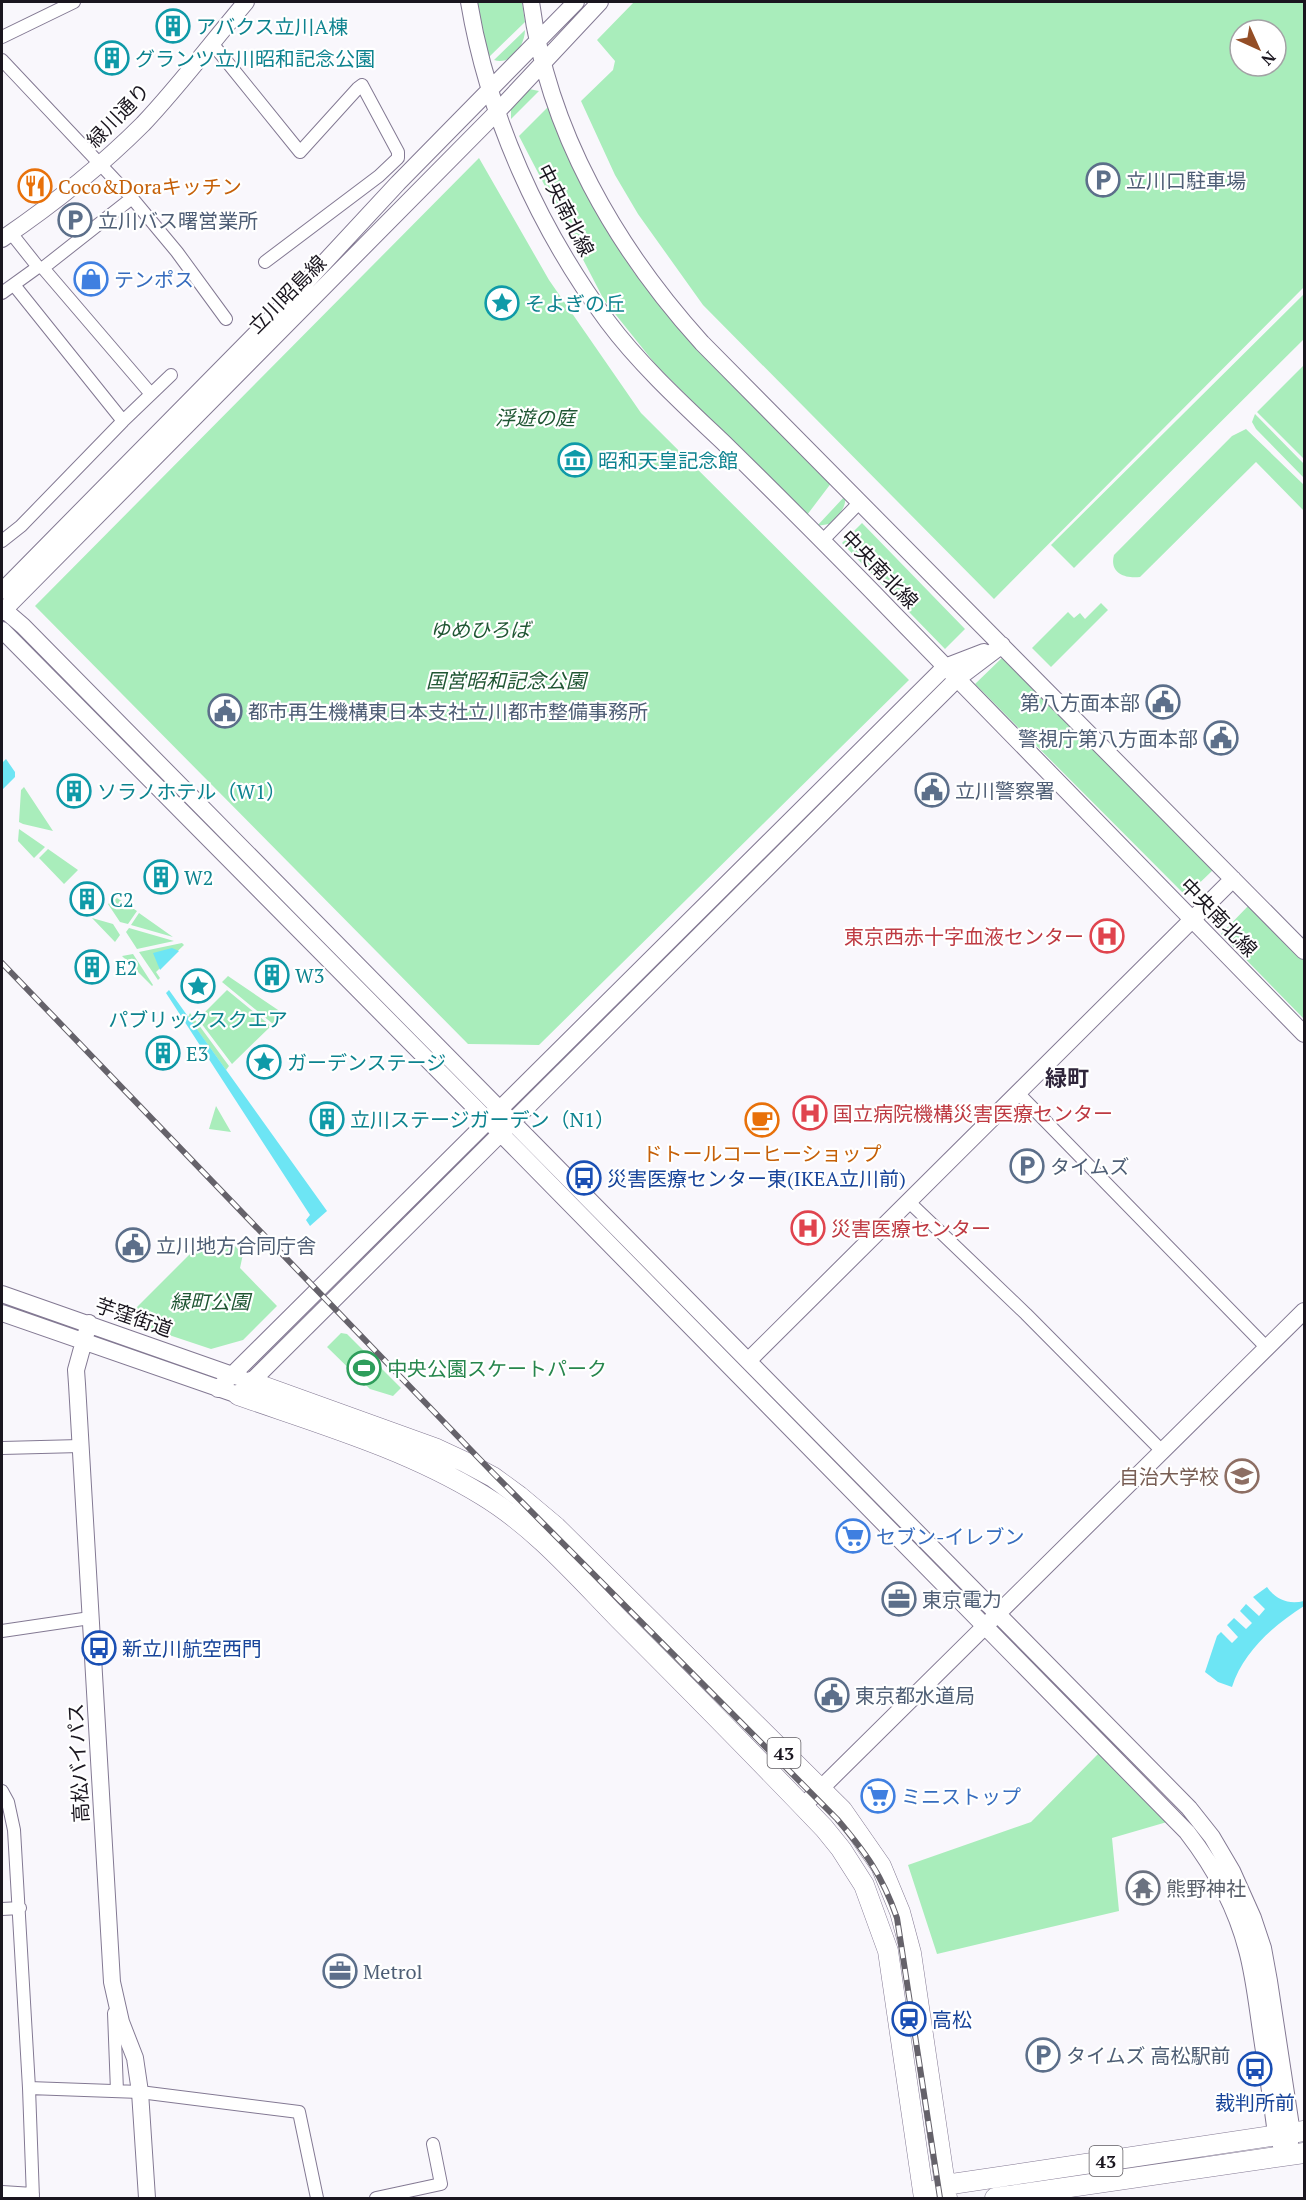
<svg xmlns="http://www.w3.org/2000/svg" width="1306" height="2200" font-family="'PT Serif','Noto Sans JP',serif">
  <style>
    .green { fill: #a9edbb; fill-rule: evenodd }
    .water { fill: #6de5f4 }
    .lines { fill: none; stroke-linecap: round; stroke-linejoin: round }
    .street-casing { stroke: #837993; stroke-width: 14 }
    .secondary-casing { stroke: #837993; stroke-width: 18 }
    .primary-casing { stroke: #837993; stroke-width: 21 }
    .street { stroke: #fff; stroke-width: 12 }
    .secondary { stroke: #fff; stroke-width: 16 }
    .primary { stroke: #fff; stroke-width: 20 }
    .rail-casing { stroke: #65626a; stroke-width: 6 }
    .rail { stroke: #fff; stroke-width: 4; stroke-dasharray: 11; stroke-linecap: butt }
    .labels { text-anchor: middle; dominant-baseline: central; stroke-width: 4.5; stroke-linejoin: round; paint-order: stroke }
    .shield { fill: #fff; stroke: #5f5c62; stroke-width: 1.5 }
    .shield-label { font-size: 18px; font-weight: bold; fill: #1a161f }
    .culture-label { font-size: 20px; fill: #0d838f; stroke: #fff; text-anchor: start }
    .street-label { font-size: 20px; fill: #1a161f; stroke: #fff }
    .service-label { font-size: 20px; fill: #4e5e75; stroke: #fff; text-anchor: start }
    .food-label { font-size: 20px; fill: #c56008; stroke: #fff; text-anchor: start }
    .shop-label { font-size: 20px; fill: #366cbe; stroke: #fff; text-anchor: start }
    .park-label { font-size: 20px; font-style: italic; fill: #1f5633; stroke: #fff }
    .health-label { font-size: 20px; fill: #be3a42; stroke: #fff; text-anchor: start }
    .transit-label { font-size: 20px; fill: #164399; stroke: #fff; text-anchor: start }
    .leisure-label { font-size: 20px; fill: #27864d; stroke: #fff; text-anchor: start }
    .education-label { font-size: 20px; fill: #785e54; stroke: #fff; text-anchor: end }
    .worship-label { font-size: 20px; fill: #5b616d; stroke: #fff; text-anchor: start }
    .quarter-label { font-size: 22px; font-weight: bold; fill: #2f263b; stroke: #fff }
  </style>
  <rect width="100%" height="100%" fill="#f9f7fc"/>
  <path class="green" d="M476,2H522L525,22L489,57Z
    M634,2H1304V287L994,599L703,305L638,214L615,175L581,101L613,70L615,61L597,40ZM1240,30H1276V66H1240Z
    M525,30C525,45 511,66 494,60Z
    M529,89L539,91L511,119V109Z
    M548,107L604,226L635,274L686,337L832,482L807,515L656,365L604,300L519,136Z
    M479,158L549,280L641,413L909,680L539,1045L468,1044L35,606Z
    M1304,294V339L1074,568L1051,545Z
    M1304,365V459L1257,412Z
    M1255,414L1304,464V478L1256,429L1252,422Z
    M1246,429L1304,485V511L1256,462L1140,577C1125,579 1109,573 1114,555L1232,436Z
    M845,496C847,509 837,516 829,524L817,526Z
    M862,523L965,629L945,649L842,543Z
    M1101,603L1108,610L1051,667L1032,648L1068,612L1074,618L1080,613L1085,619Z
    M1004,656L1213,870L1186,896L975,684Z
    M24,787L53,831L23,824L19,822L21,790Z
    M19,829L45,847L34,858L18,841Z
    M48,849L78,870L64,884L39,858Z
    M117,898L137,911L128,924L120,922L108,904Z
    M1250,904L1304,961V1019L1221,934Z
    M139,913L173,937L131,925Z
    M92,918L113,924L120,935L115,942Z
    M129,928L174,941L137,949L126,932Z
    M182,943L184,945L156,972L160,978L158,980L139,952Z
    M133,954L153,985L152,986L122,956Z
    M228,976L284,1014L273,1024L222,982Z
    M227,990L271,1026L232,1064L198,1019Z
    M190,1013L229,1066L226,1070L188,1017Z
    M216,1106L231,1132L209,1129Z
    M202,1242L217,1257L232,1243L243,1254L240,1268L277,1306L243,1340L211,1349L124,1320Z
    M341,1333L347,1334L401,1388L393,1396L370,1389L327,1347Z
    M1099,1753L1167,1822L1112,1838L1119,1911L937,1954L908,1865L1031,1822Z"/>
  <path class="water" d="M6,759L15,772V777L2,790V763Z
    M172,948L179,951L160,970L153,953Z
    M169,990L327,1211L310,1226L306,1220L310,1215L166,993Z
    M1267,1587C1276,1600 1289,1605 1304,1601V1606C1274,1625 1243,1652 1232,1687L1218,1682L1205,1672L1217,1636L1221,1632L1232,1643L1238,1637L1227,1625L1234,1618L1246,1629L1252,1623L1240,1611L1246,1604L1259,1616L1265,1609L1253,1597Z"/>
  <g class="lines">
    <g class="street-casing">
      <path id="street" d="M2,37L74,2
        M211,42L300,152L358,88L362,85L398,152V158L379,176L265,262
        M2,60L132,198L177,252L226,319
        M38,267L43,268L151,394
        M43,268L132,198
        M14,285L123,421
        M2,293L38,267L11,233
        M823,540L860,502
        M2,541L21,526L123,421L171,375
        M1018,1093L1267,1348
        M908,1201L1026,1314L1163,1452
        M2,1448L80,1446
        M2,1631L90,1618
        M2,1791L8,1802L14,1830L29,2088L33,2198
        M2,1909L20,1908
        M114,2013L117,2091
        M29,2088L140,2092L299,2112L317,2198
        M2,2192L33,2194
        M376,2198L441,2184L433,2144"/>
    </g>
    <g class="secondary-casing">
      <path id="secondary" d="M469,2C488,116 539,229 608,322C640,365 686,407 725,444C783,501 841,559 897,617C1033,756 1168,896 1304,1034
        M531,2C548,131 616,248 702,343L1304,951
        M2,239C52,205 100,167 143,124C179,86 212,42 246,2
        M2,591L295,294L398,183L576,2
        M2,608L23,626L1189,1808L1212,1837L1232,1871L1253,1918L1263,1948L1269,1981L1292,2133L1287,2156
        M2,612L497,112L600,2
        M2,630L518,1151L1187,1832C1214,1867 1236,1907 1247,1950C1254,1976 1257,2004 1261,2031C1266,2066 1272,2100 1276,2135L1282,2147
        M2,1294L241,1378
        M2,1313L238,1395L957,679L1002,645
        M89,1323L76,1370L77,1384L112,1982L121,2022L135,2058L140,2092L147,2198
        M749,1360L1233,879
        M218,1389L945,667L984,652
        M803,1806L1304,1311"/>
    </g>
    <g class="primary-casing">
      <path id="primary" d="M251,1382L437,1449L465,1462L493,1477L519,1496L556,1527L842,1810L881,1866L900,1912L911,1953L947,2198
        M238,1395C321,1424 407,1449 482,1495C535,1527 577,1576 620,1620C689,1689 757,1758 824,1828L841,1849L864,1885L888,1951L924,2198
        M935,2191L945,2185L1304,2131
        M995,2198L1304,2153"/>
    </g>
    <use href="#street" class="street"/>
    <use href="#secondary" class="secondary"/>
    <use href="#primary" class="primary"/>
    <g class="rail-casing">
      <path id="rail" d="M2,963L493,1473L837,1819C866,1853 882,1875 897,1918L940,2198"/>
    </g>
    <use href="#rail" class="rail"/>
  </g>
  <defs>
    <g id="building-ring" transform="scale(1.725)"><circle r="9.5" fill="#fff" stroke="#0f9aa8" stroke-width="1.5"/><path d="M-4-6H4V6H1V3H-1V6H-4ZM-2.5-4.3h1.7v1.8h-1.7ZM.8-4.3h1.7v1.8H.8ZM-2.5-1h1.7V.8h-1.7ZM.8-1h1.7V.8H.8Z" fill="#0f9aa8"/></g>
    <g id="parking-ring" transform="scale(1.725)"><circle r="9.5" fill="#fff" stroke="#5c6f8a" stroke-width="1.5"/><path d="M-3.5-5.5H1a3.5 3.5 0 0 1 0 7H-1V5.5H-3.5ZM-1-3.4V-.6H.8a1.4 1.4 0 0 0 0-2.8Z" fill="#5c6f8a"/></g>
    <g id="restaurant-ring" transform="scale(1.725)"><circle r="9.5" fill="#fff" stroke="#e8710a" stroke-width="1.5"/><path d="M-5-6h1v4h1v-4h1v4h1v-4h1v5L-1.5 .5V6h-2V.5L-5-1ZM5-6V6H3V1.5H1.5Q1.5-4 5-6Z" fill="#e8710a"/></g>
    <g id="shop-ring" transform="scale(1.725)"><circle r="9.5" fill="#fff" stroke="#3f7fe0" stroke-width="1.5"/><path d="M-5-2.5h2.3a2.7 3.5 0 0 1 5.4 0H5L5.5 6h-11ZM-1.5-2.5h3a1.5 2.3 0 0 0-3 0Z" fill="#3f7fe0"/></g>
    <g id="sight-ring" transform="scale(1.725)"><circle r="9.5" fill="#fff" stroke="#0f9aa8" stroke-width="1.5"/><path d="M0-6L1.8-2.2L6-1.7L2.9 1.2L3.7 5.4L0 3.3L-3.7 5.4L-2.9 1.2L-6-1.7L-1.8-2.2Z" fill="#0f9aa8"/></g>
    <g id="museum-ring" transform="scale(1.725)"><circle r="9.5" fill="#fff" stroke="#0f9aa8" stroke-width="1.5"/><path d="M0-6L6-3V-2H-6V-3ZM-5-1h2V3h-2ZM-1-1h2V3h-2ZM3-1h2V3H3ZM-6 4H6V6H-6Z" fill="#0f9aa8"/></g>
    <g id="civic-ring" transform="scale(1.725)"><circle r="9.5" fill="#fff" stroke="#5c6f8a" stroke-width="1.5"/><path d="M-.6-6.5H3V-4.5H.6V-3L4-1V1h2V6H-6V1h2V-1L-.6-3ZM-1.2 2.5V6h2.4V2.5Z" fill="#5c6f8a"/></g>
    <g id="hospital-ring" transform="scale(1.725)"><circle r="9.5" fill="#fff" stroke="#e0444e" stroke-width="1.5"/><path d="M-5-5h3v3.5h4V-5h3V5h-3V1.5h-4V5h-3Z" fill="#e0444e"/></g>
    <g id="cafe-ring" transform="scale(1.725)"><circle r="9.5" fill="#fff" stroke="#e8710a" stroke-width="1.5"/><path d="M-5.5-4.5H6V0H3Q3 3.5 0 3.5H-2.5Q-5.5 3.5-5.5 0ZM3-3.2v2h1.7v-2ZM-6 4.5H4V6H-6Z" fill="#e8710a"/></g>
    <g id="bus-ring" transform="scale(1.725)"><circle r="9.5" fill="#fff" stroke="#1a4fb4" stroke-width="1.5"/><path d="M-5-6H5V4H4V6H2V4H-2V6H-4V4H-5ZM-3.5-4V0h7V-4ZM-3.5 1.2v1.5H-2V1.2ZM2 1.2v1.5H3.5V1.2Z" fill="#1a4fb4"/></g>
    <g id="stadium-ring" transform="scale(1.725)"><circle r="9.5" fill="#fff" stroke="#2e9e5b" stroke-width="1.5"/><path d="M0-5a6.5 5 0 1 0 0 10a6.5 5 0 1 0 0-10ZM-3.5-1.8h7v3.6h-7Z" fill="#2e9e5b"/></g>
    <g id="university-ring" transform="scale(1.725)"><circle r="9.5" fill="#fff" stroke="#8d6e63" stroke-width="1.5"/><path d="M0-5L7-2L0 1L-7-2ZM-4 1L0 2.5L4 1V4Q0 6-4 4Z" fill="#8d6e63"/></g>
    <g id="supermarket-ring" transform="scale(1.725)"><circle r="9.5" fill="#fff" stroke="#3f7fe0" stroke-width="1.5"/><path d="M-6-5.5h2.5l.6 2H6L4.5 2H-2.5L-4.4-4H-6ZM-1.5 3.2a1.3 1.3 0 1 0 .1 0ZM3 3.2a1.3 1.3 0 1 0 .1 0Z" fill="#3f7fe0"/></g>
    <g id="office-ring" transform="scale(1.725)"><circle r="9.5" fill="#fff" stroke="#5c6f8a" stroke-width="1.5"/><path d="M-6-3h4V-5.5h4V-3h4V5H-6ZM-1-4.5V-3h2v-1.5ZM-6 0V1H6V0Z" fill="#5c6f8a"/></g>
    <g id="temple-ring" transform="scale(1.725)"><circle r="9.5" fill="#fff" stroke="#6b7280" stroke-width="1.5"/><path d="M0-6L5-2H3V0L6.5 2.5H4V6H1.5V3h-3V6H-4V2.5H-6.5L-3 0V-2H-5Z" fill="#6b7280"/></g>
    <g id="station-ring" transform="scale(1.725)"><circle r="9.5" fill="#fff" stroke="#1a4fb4" stroke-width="1.5"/><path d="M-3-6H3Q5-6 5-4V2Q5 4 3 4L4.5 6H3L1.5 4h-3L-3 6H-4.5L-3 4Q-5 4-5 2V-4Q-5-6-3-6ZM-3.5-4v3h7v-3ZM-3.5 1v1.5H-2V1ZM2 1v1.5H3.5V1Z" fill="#1a4fb4"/></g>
  </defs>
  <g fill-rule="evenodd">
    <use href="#building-ring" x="173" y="26"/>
    <use href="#building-ring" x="112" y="58"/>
    <use href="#parking-ring" x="1103" y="180"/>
    <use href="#restaurant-ring" x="35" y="186"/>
    <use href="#parking-ring" x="75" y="220"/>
    <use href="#shop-ring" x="91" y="279"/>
    <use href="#sight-ring" x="502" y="303"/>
    <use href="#museum-ring" x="575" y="460"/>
    <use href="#civic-ring" x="1163" y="702"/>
    <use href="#civic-ring" x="225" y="711"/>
    <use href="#civic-ring" x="1221" y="738"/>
    <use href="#civic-ring" x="932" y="790"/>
    <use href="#building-ring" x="74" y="791"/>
    <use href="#building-ring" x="161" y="877"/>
    <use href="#building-ring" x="87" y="899"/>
    <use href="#hospital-ring" x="1107" y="936"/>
    <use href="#building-ring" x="92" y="967"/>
    <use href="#building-ring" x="272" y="975"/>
    <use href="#sight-ring" x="198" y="986"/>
    <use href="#building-ring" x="163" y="1053"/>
    <use href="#sight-ring" x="264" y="1062"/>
    <use href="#hospital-ring" x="810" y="1113"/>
    <use href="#building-ring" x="327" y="1119"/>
    <use href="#cafe-ring" x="762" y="1120"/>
    <use href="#parking-ring" x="1027" y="1166"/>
    <use href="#bus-ring" x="584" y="1178"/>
    <use href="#hospital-ring" x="808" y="1228"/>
    <use href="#civic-ring" x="133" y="1245"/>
    <use href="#stadium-ring" x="364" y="1368"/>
    <use href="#university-ring" x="1242" y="1476"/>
    <use href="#supermarket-ring" x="853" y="1536"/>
    <use href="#office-ring" x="899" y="1599"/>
    <use href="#bus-ring" x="99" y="1648"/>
    <use href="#civic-ring" x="832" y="1695"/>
    <use href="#supermarket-ring" x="878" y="1796"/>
    <use href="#temple-ring" x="1143" y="1888"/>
    <use href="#office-ring" x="340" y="1971"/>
    <use href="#station-ring" x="909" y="2019"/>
    <use href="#parking-ring" x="1043" y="2055"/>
    <use href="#bus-ring" x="1255" y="2069"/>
  </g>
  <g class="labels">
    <g class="shield">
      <rect x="767.5" y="1738" width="33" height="30" rx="4.5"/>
      <rect x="1089.5" y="2146" width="33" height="30" rx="4.5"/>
    </g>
    <g class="shield-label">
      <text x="784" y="1753">43</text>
      <text x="1106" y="2161">43</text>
    </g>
    <g class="culture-label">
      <text x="196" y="26">アバクス立川A棟</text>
      <text x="135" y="58">グランツ立川昭和記念公園</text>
      <text x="525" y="303">そよぎの丘</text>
      <text x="598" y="460">昭和天皇記念館</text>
      <text x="97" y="791">ソラノホテル（W1）</text>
      <text x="184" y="877">W2</text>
      <text x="110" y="899">C2</text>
      <text x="115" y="967">E2</text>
      <text x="295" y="975">W3</text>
      <text x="198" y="1019" text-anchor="middle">パブリックスクエア</text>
      <text x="186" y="1053">E3</text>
      <text x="287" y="1062">ガーデンステージ</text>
      <text x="350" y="1119">立川ステージガーデン（N1）</text>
    </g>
    <g class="street-label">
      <text transform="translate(118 115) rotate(-46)">緑川通り</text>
      <text transform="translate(566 210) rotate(63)">中央南北線</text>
      <text transform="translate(287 294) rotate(-45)">立川昭島線</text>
      <text transform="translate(880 569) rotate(46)">中央南北線</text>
      <text transform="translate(1219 917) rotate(46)">中央南北線</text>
      <text transform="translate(134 1317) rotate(19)">芋窪街道</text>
      <text transform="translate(78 1763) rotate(-93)">高松バイパス</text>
    </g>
    <g class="service-label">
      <text x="1126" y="180">立川口駐車場</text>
      <text x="98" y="220">立川バス曙営業所</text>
      <text x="1140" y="702" text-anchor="end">第八方面本部</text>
      <text x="248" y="711">都市再生機構東日本支社立川都市整備事務所</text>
      <text x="1198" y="738" text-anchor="end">警視庁第八方面本部</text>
      <text x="955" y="790">立川警察署</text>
      <text x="1050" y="1166">タイムズ</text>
      <text x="156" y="1245">立川地方合同庁舎</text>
      <text x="922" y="1599">東京電力</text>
      <text x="855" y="1695">東京都水道局</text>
      <text x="363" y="1971">Metrol</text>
      <text x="1066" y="2055">タイムズ 高松駅前</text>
    </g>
    <g class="food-label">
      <text x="58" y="186">Coco&amp;Doraキッチン</text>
      <text x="762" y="1153" text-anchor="middle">ドトールコーヒーショップ</text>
    </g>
    <g class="shop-label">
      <text x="114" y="279">テンポス</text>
      <text x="876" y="1536">セブン-イレブン</text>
      <text x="901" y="1796">ミニストップ</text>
    </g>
    <g class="park-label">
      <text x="535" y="417">浮遊の庭</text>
      <text x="480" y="629">ゆめひろば</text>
      <text x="506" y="680">国営昭和記念公園</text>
      <text x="210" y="1301">緑町公園</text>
    </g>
    <g class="health-label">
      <text x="1084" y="936" text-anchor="end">東京西赤十字血液センター</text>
      <text x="833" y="1113">国立病院機構災害医療センター</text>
      <text x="831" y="1228">災害医療センター</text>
    </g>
    <g class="transit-label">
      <text x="607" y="1178">災害医療センター東(IKEA立川前)</text>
      <text x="122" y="1648">新立川航空西門</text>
      <text x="932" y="2019">高松</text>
      <text x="1255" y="2102" text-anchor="middle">裁判所前</text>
    </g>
    <g class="leisure-label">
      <text x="387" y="1368">中央公園スケートパーク</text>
    </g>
    <g class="education-label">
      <text x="1219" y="1476">自治大学校</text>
    </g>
    <g class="worship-label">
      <text x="1166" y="1888">熊野神社</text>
    </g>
    <g class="quarter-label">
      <text x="1067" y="1077">緑町</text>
    </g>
  </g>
  <rect width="1306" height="2200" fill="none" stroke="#1a161f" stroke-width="6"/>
  <g transform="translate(1258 48) rotate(135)"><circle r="28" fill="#ffffff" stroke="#a3a2a5" stroke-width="1.5"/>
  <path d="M0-4.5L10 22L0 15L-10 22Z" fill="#944e26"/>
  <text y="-9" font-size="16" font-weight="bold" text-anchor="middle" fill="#1a161f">N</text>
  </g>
</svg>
